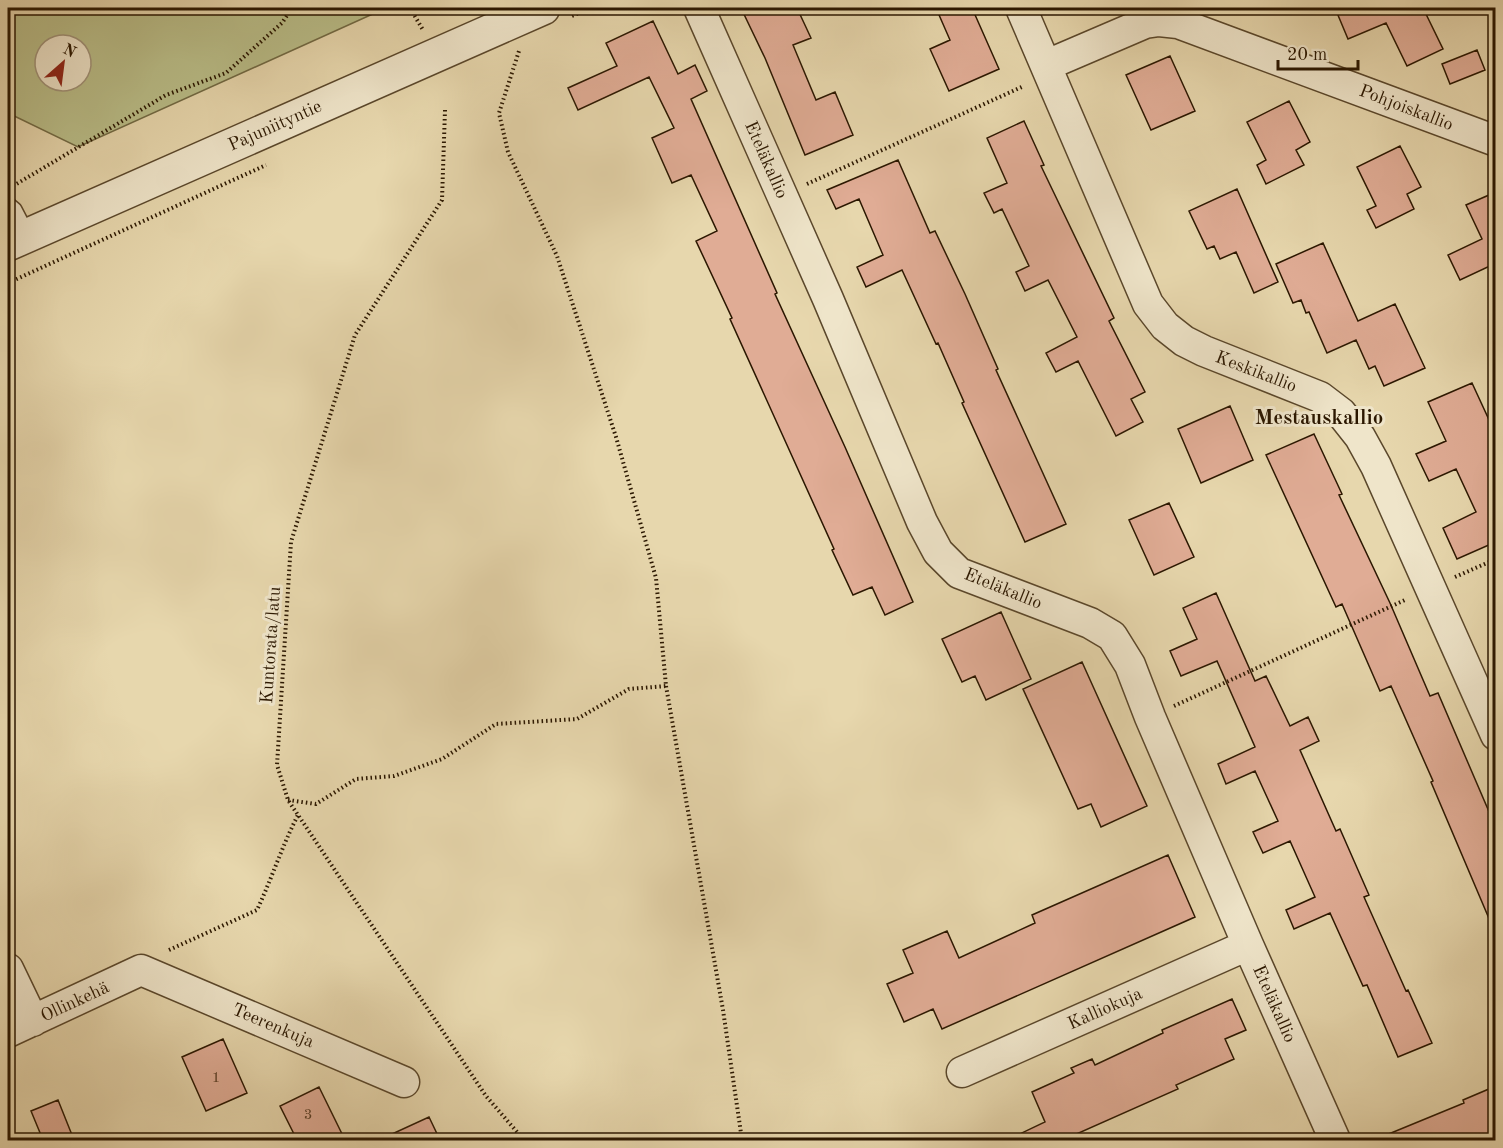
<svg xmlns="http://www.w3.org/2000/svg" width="1503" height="1148" font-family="'Old Standard TT',serif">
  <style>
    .green { fill: #b9bd88; stroke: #726a44; stroke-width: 1.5; fill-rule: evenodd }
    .building { fill: #e0ac95; stroke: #2b1700; stroke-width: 1.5 }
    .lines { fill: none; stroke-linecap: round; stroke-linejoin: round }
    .service-casing { stroke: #5a472b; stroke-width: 18 }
    .minor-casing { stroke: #5a472b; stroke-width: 33 }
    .tertiary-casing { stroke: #5a472b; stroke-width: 36 }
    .path { stroke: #2b1700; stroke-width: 4; stroke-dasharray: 1.5 3; stroke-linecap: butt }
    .service { stroke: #efe5ca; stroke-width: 15 }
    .minor { stroke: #efe5ca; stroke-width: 30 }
    .tertiary { stroke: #efe5ca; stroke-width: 33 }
    .labels { text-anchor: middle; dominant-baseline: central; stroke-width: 6; stroke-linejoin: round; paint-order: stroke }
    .number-label { font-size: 15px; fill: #583c25 }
    .street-label { font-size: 18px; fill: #2b1700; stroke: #efe5ca }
    .quarter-label { font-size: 21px; font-weight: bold; fill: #2b1700; stroke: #efe5ca }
  </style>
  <rect width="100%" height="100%" fill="#e7d7ad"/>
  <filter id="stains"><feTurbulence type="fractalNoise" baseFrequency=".00333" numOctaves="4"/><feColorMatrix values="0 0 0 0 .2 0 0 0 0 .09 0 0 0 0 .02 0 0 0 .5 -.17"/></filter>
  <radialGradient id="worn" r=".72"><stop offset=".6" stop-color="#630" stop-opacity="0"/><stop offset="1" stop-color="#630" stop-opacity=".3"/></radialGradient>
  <path class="green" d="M8,8H386L78,147L8,113ZM45,45H81V81H45Z"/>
  <path class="building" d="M741,8H797L811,38L793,45L816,100L835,92L853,135L805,155L765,58Z
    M936,8H972L999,69L949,91L930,49L950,40Z
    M1335,8H1423L1443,49L1407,66L1386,23L1348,39Z
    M653,21L678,74L695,65L707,91L691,99L777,293L775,294L845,447L913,602L885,615L872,587L853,595L832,550L834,549L730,319L732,318L696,241L717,231L691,175L672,183L652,138L674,128L649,77L578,110L568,88L617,66L606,43Z
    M1477,50L1485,70L1450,84L1442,64Z
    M1170,56L1195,111L1151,130L1126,75Z
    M1289,101L1310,142L1296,150L1304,165L1266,184L1257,165L1266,160L1247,122Z
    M1024,121L1044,165L1041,166L1114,318L1109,321L1145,392L1131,399L1143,422L1116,436L1078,361L1056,372L1046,353L1077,337L1048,280L1025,291L1016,272L1029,266L1002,209L994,213L984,193L1007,183L987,138Z
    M1400,146L1421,187L1407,194L1414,209L1376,228L1367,210L1376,206L1357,167Z
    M898,160L930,233L935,231L965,294L998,369L996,370L1066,524L1025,542L962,403L964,402L938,343L936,344L902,270L866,287L857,267L883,255L859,199L836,209L827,190Z
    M1237,189L1278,282L1254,293L1236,252L1220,259L1214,246L1207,249L1189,211Z
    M1496,192V269L1494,264L1460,280L1448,255L1482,239L1466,205Z
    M1323,243L1358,321L1395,304L1425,368L1384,386L1375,366L1369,369L1356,340L1327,353L1309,312L1306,313L1301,300L1293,303L1276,264Z
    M1472,383L1496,435V554L1491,544L1457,559L1443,528L1476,512L1456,469L1429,481L1416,454L1446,441L1428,402Z
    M1230,406L1253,460L1201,483L1178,429Z
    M1314,434L1342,494L1339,495L1390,603L1430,696L1438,693L1496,828V935L1431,782L1433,781L1391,686L1380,691L1342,604L1336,607L1266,455Z
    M1169,503L1194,557L1154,575L1129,520Z
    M1216,593L1255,681L1266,676L1290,726L1308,717L1319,741L1300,750L1336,831L1340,829L1369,895L1364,897L1406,991L1408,990L1432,1043L1398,1057L1367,985L1363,986L1330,913L1294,929L1286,910L1315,897L1290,841L1263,853L1253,832L1278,821L1255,771L1226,784L1218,764L1255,747L1217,661L1181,676L1170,651L1197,639L1183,608Z
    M1001,612L1031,679L986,700L975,676L962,682L942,639Z
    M1082,662L1147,806L1101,827L1091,804L1078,809L1023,689Z
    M1168,855L1195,917L942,1029L933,1009L904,1022L887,984L913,973L903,950L947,931L959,958L1035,923L1032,915Z
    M1232,999L1246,1030L1225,1039L1234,1059L1176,1085L1178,1089L1063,1140H1007L1045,1122L1032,1092L1074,1073L1071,1068L1092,1059L1095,1065L1163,1033L1162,1030Z
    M223,1039L247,1093L206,1111L182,1057Z
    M1496,1086V1134L1479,1140H1374L1464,1103L1463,1100Z
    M319,1087L345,1140H297L280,1106Z
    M58,1100L74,1140H43L31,1111Z
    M429,1117L440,1140H379Z"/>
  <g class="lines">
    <g class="service-casing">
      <path id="service" d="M8,205L14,210L27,235"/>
    </g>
    <g class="minor-casing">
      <path id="minor" d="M699,8L828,299L922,522L938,552L959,573L1090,623L1112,636L1130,665L1150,717L1248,945L1335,1140
        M1021,8L1148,304L1165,326L1184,341L1204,351L1320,397L1341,413L1360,437L1376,466L1496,735
        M1047,65L1145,23L1159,21L1178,23L1496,141
        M8,969L33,1021
        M8,1032L141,970L404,1082
        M962,1072L1248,945"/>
    </g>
    <g class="tertiary-casing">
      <path id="tertiary" d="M8,244L543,8"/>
    </g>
    <path class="path" d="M410,8L423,30
      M572,16L591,8
      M445,110L442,200L355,335L291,542L277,765L288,800L486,1096L524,1140
      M807,184L1024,86
      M13,186L166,95L226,73L282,23L292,8
      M8,283L266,165
      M1455,577L1496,559
      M666,686L723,1010L742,1140
      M1174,706L1405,600
      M288,800L316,804L356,779L394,776L442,759L496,724L577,719L629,689L666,686L656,578L616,437L557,256L508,152L499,113L519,51
      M169,950L257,910C272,878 282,846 298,815"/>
    <use href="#service" class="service"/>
    <use href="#minor" class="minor"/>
    <use href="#tertiary" class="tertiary"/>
  </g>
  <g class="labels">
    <g class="number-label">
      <text x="216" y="1078">1</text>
      <text x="308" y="1115">3</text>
    </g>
    <g class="street-label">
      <text transform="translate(1406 108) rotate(21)">Pohjoiskallio</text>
      <text transform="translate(275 126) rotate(-24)">Pajuniityntie</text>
      <text transform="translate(766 160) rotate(66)">Eteläkallio</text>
      <text transform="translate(1256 372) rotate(21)">Keskikallio</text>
      <text transform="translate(1003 589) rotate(22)">Eteläkallio</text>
      <text transform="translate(271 645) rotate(-86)">Kuntorata/latu</text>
      <text transform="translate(75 1002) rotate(-25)">Ollinkehä</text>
      <text transform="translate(1274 1004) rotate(66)">Eteläkallio</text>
      <text transform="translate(1105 1009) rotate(-24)">Kalliokuja</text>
      <text transform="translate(273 1026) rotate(23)">Teerenkuja</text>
    </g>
    <g class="quarter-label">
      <text x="1319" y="418">Mestauskallio</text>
    </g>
  </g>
  <rect width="1503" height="1148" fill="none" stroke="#e7d7ad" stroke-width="30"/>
  <rect x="9" y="9" width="1485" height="1130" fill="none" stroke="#2b1700" stroke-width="3"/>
  <rect x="15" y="15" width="1473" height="1118" fill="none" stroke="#2b1700" stroke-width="1.5"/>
  <g transform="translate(63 63) rotate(28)"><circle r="28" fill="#efe5ca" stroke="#a19379" stroke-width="1.5"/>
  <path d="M0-4.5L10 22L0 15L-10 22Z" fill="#8f2418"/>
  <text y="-9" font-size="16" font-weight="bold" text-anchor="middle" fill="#2b1700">N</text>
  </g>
  <path d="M1278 60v9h80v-9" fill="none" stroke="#2b1700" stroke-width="3"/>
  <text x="1287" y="60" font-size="18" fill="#2b1700" stroke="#efe5ca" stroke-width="4.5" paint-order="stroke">20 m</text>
  <rect width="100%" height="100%" filter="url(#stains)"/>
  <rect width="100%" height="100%" fill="url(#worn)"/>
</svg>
